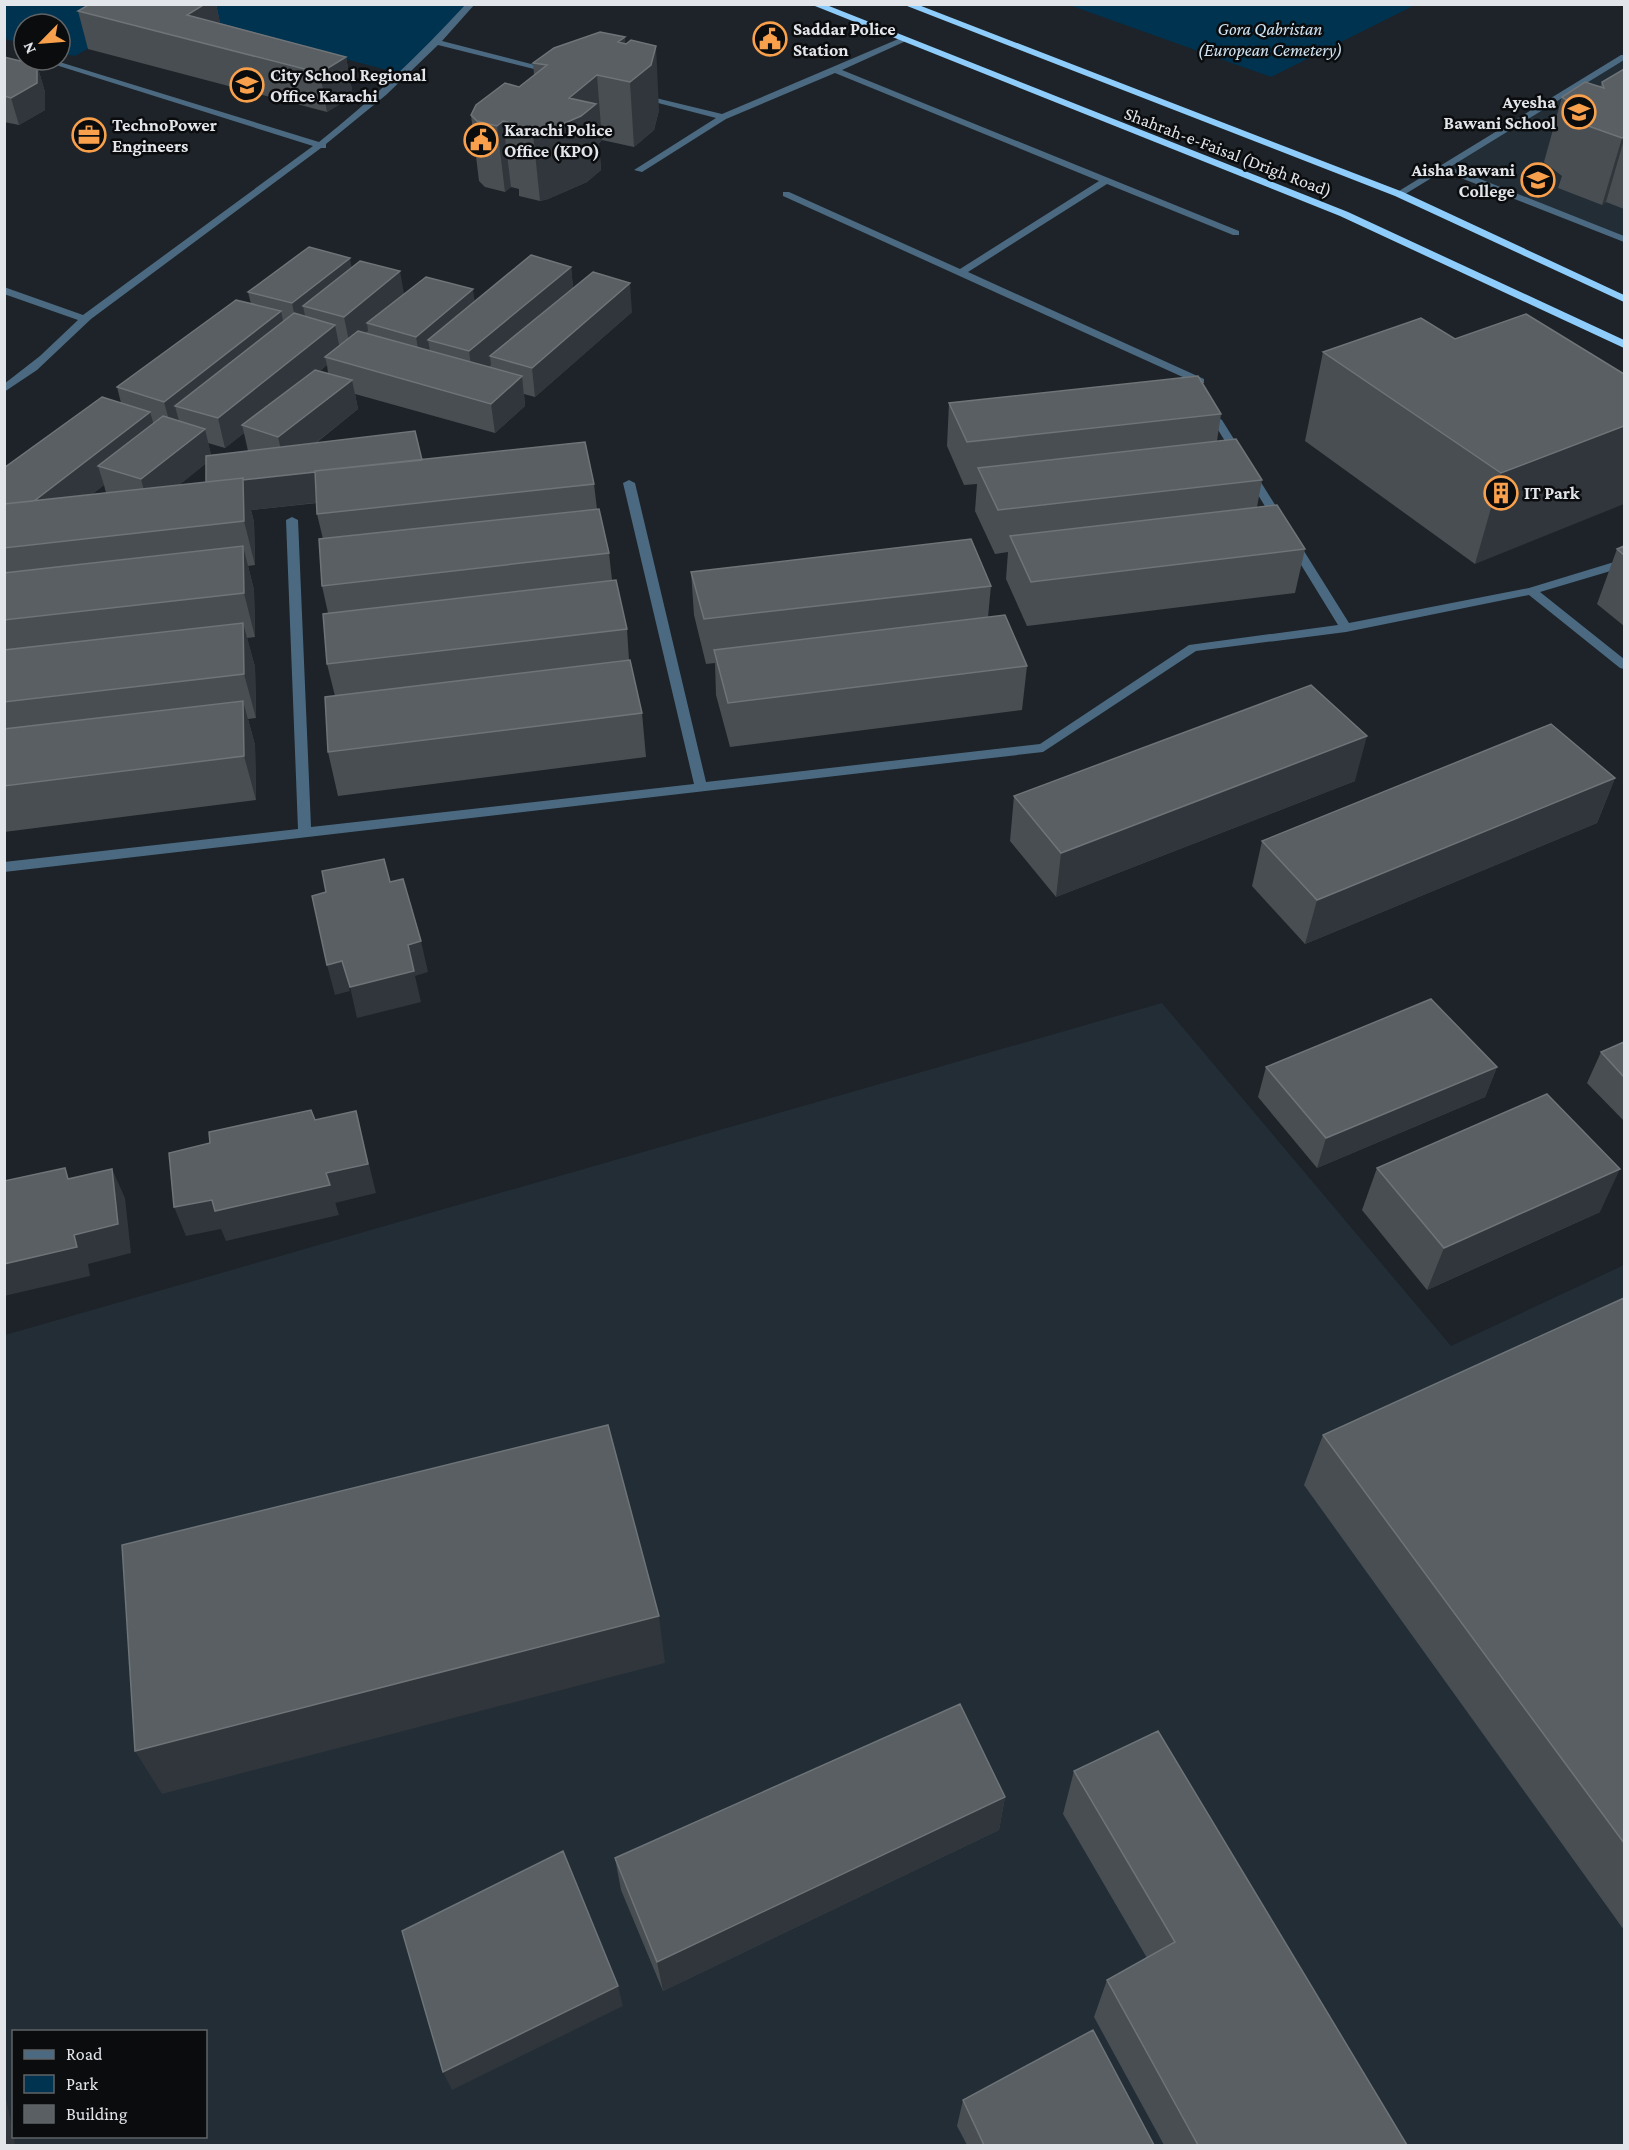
<svg xmlns="http://www.w3.org/2000/svg" width="1629" height="2150" font-family="'Crimson Pro',serif">
  <style>
    .built { fill: #222d36; fill-rule: evenodd }
    .green { fill: #003350 }
    .lines { fill: none; stroke-linecap: round; stroke-linejoin: round }
    .minor { fill: #4b6a81; fill-rule: evenodd }
    .highway { fill: #8ecdfb; fill-rule: evenodd }
    .wall { fill: #494e53; fill-rule: evenodd }
    .shaded-wall { fill: #30363b }
    .building { fill: #595f63; stroke: #6e7478; stroke-width: 1.5 }
    .labels { text-anchor: middle; dominant-baseline: central; stroke-width: 5; stroke-linejoin: round; paint-order: stroke }
    .far-poi-label { font-size: 18px; font-weight: bold; fill: #e2e5e9; stroke: #0a0c0e; text-anchor: start }
    .far-park-label { font-size: 18px; font-style: italic; fill: #d0e3f2; stroke: #0a0c0e }
    .far-street-label { font-size: 18px; fill: #e2e5e9; stroke: #0a0c0e }
  </style>
  <rect width="100%" height="100%" fill="#1d2328"/>
  <path class="built" d="M1624,57V239L1442,167Z
    M1162,1003L1451,1346L1624,1265V2145L5,2146V1335ZM14,2032H206V2136H14Z"/>
  <path class="green" d="M5,5H472L406,75L157,10L75,56L60,53V24H24V44L5,39Z
    M1069,5L1415,4V5L1271,77Z"/>
  <g class="lines">
    <path class="minor" d="M466,4H475L442,41L554,70V74L438,45L386,95L326,144V148H321L91,319L37,370L4,392V384L40,356L78,320L4,294V287L83,315L313,146L40,60H53L319,142C372,100 420,54 466,4Z
      M903,37L907,39L906,41L842,70L1239,231V235H1233L1107,184L968,272L1204,379V383H1196L783,196V192H789L960,269L1099,181L835,73L726,119L642,172L634,170L716,118L635,97V93L722,114Z
      M1621,55H1624V60L1450,167L1624,236V242L1443,171L1402,196L1394,194Z
      M1217,417L1222,420L1349,623L1529,588L1624,559V567L1540,592L1624,659V669L1620,668L1529,595L1346,632L1196,651L1043,752L4,872V862L298,829L286,520L292,517L298,520L311,827L694,784L623,483L629,480L635,483L706,782L1040,744L1189,645L1338,625L1212,420Z"/>
    <path class="highway" d="M810,4H824L1348,212L1624,340V348L1340,216Z
      M902,4H916L1403,192L1624,295V302L1395,196Z"/>
  </g>
  <path class="wall" d="M150,4H216L220,23L346,57L353,96L327,112L88,49L78,11L148,5Z
    M625,37V44L659,110L654,130L634,147L602,140L599,143L601,170L587,182L548,199L540,201L519,196V189L511,187L505,192L485,187L479,181L471,115L519,87L534,75L533,63Z
    M4,57L37,65L45,92V110L19,125L4,122Z
    M1624,69V209L1606,202L1602,205L1558,188L1562,176L1544,162L1562,97L1600,87L1602,82Z
    M571,267L573,288L632,312L535,397L524,394L525,406L495,433L355,394L358,409L316,443L422,460L594,484L597,509L609,553L612,580L627,629L629,660L642,713L646,757L338,796L328,752L335,696L327,664L328,613L322,586L323,539L317,514V503L251,510L254,522L255,565L248,566L254,590L255,637L247,638L255,667L256,718L248,719L255,745L256,800L4,832V468L121,403L117,387L251,304L248,292L352,268L404,294L475,302ZM327,365L328,373L320,371ZM244,433L248,451L211,455L208,443L225,448ZM206,463V482L179,485ZM104,485L106,493L91,495Z
    M1455,339L1624,374L1475,564L1305,441L1323,352Z
    M949,403L1221,414L1217,441L1262,480L1257,507L1305,549L1295,593L1027,626L1006,579L1008,552L995,554L975,511L977,484L964,485L947,446Z
    M1624,546V626L1597,604L1617,549Z
    M691,572L991,586L988,617L1027,666L1022,710L730,747L716,695L715,663L706,664L694,615Z
    M1615,778L1597,823L1305,944L1252,886L1262,841Z
    M1355,781L1056,897L1010,841L1014,796Z
    M1624,1042V1121L1587,1083L1601,1052Z
    M1266,1067H1497L1485,1097L1317,1168L1258,1097Z
    M1377,1168L1600,1212L1427,1290L1362,1210Z
    M1624,1298V1930L1304,1485L1323,1435Z
    M1074,1771L1407,2145H1164L1094,2017L1107,1980L1147,1958L1063,1814Z
    M1005,1797L999,1830L663,1991L621,1890L615,1858Z
    M963,2100L1154,2145H967L957,2126Z"/>
  <path class="shaded-wall" d="M205,4H216L223,37L187,15Z
    M625,37L628,82L618,42Z
    M656,46L659,110L654,130L634,147L630,82Z
    M346,57L353,96L327,112L320,73Z
    M37,65L45,92V110L19,125L11,98Z
    M597,75L602,140L599,143L601,170L587,182L548,199L540,201L533,134L569,98Z
    M503,121L511,187L505,192L497,126Z
    M1624,137V140L1606,202L1602,205L1622,138Z
    M350,258L355,286L303,306L307,325L298,332L292,303Z
    M571,267L574,296L490,356L491,365L473,380L469,351Z
    M400,271L405,299L367,323L368,331L350,346L344,317Z
    M630,283L632,312L535,397L532,368Z
    M473,289L477,318L428,340L431,357L421,366L416,337Z
    M281,311L287,340L175,406L180,425L172,431L164,402Z
    M335,325L341,354L325,357L327,365L250,428L242,425L244,433L225,448L218,418Z
    M522,376L525,406L495,433L491,404Z
    M352,380L358,409L285,467L278,437Z
    M150,412L159,442L98,466L104,485L30,542L20,511Z
    M1624,426V504L1475,564L1501,473Z
    M205,429L212,459L149,509L141,479Z
    M422,460L427,490L251,510L254,522L255,565L244,521L206,484Z
    M243,546L254,590L255,637L244,593Z
    M243,623L255,667L256,718L244,674Z
    M243,701L255,745L256,800L244,756Z
    M1367,736L1355,781L1056,897L1061,853Z
    M1615,778L1597,823L1305,944L1317,900Z
    M421,941L428,972L415,976L421,1002L357,1018L350,987L408,945Z
    M342,961L350,991L335,995L327,965Z
    M1497,1067L1485,1097L1317,1168L1326,1138Z
    M356,1111L376,1193L335,1203L326,1173Z
    M112,1169L125,1198L131,1253L88,1264L90,1276L4,1296V1264L74,1235Z
    M1620,1169L1600,1212L1427,1290L1444,1248Z
    M330,1185L339,1215L226,1241L221,1229L186,1236L174,1207L212,1200Z
    M659,1616L665,1663L162,1794L135,1751Z
    M1005,1797L999,1830L663,1991L657,1962Z
    M618,1986L623,2006L452,2090L443,2072Z
    M4,2089L14,2136L15,2145H4Z"/>
  <path class="building" d="M90,4H144L148,5L150,4H205L187,15L346,57L320,73L78,11Z
    M600,32L625,37L618,42L626,44L631,40L656,46L651,65L630,82L597,75L569,98L596,104L581,116L542,133L533,134L512,130L518,125L503,121L497,126L477,121L471,115L476,105L505,83L519,87L547,65L533,63L554,48Z
    M4,57L37,65V83L11,98L4,96Z
    M1624,69V137L1622,138L1577,122L1582,119L1581,111L1562,97L1585,82L1604,88L1602,82Z
    M309,247L350,258L292,303L248,292Z
    M531,255L571,267L469,351L428,340Z
    M360,261L400,271L344,317L303,306Z
    M593,272L630,283L532,368L490,356Z
    M426,277L473,289L416,337L367,323Z
    M236,300L281,311L164,402L117,387Z
    M294,313L335,325L218,418L175,406Z
    M1526,314L1624,374V426L1501,473L1323,352L1421,318L1455,339Z
    M358,331L522,376L491,404L325,357Z
    M315,370L352,380L278,437L242,425Z
    M1198,376L1221,414L967,442L949,403Z
    M102,397L150,412L34,501L4,504V468Z
    M163,416L205,429L141,479L98,466Z
    M415,431L422,460L315,471V472L243,480V478L206,482V456Z
    M1236,439L1262,480L998,510L978,468Z
    M585,442L594,484L317,514L315,471Z
    M243,478L244,521L4,548V504Z
    M1277,505L1305,549L1031,582L1010,536Z
    M599,509L609,553L322,586L319,539Z
    M971,539L991,586L704,619L691,572Z
    M243,546L244,593L4,620V573Z
    M1624,546V555L1617,549Z
    M616,580L627,629L327,664L323,614Z
    M1005,615L1027,666L728,703L714,650Z
    M243,623L244,674L4,702V650Z
    M630,660L642,713L328,752L325,697Z
    M1311,685L1367,736L1061,853L1014,796Z
    M243,701L244,756L4,786V729Z
    M1551,724L1615,778L1317,900L1262,841Z
    M384,859L390,882L403,879L421,941L408,945L414,971L350,987L342,961L327,965L312,896L326,892L322,871Z
    M1431,999L1497,1067L1326,1138L1266,1067Z
    M1624,1042V1077L1601,1052Z
    M1547,1094L1620,1169L1444,1248L1377,1168Z
    M311,1110L315,1120L356,1111L368,1164L326,1173L330,1185L215,1211L212,1200L174,1207L169,1153L210,1143L209,1132Z
    M65,1168L68,1179L112,1169L118,1224L74,1235L77,1247L4,1264V1181Z
    M1624,1298V1843L1323,1435Z
    M608,1425L659,1616L135,1751L122,1545Z
    M960,1704L1005,1797L657,1962L615,1858Z
    M1158,1731L1407,2145H1198L1107,1980L1175,1942L1074,1771Z
    M563,1851L618,1986L443,2072L402,1931Z
    M1093,2030L1154,2145H984L963,2100Z"/>
  <defs>
    <g id="civic-ring" transform="scale(1.725)"><circle r="9.5" fill="#0a0c0e" stroke="#f9a04c" stroke-width="1.5"/><path d="M-.6-6.5H3V-4.5H.6V-3L4-1V1h2V6H-6V1h2V-1L-.6-3ZM-1.2 2.5V6h2.4V2.5Z" fill="#f9a04c"/></g>
    <g id="school-ring" transform="scale(1.725)"><circle r="9.5" fill="#0a0c0e" stroke="#f9a04c" stroke-width="1.5"/><path d="M0-5L7-2L0 1L-7-2ZM-4 1L0 2.5L4 1V4Q0 6-4 4Z" fill="#f9a04c"/></g>
    <g id="office-ring" transform="scale(1.725)"><circle r="9.5" fill="#0a0c0e" stroke="#f9a04c" stroke-width="1.5"/><path d="M-6-3h4V-5.5h4V-3h4V5H-6ZM-1-4.5V-3h2v-1.5ZM-6 0V1H6V0Z" fill="#f9a04c"/></g>
    <g id="university-ring" transform="scale(1.725)"><circle r="9.5" fill="#0a0c0e" stroke="#f9a04c" stroke-width="1.5"/><path d="M0-5L7-2L0 1L-7-2ZM-4 1L0 2.5L4 1V4Q0 6-4 4Z" fill="#f9a04c"/></g>
    <g id="building-ring" transform="scale(1.725)"><circle r="9.5" fill="#0a0c0e" stroke="#f9a04c" stroke-width="1.5"/><path d="M-4-6H4V6H1V3H-1V6H-4ZM-2.5-4.3h1.7v1.8h-1.7ZM.8-4.3h1.7v1.8H.8ZM-2.5-1h1.7V.8h-1.7ZM.8-1h1.7V.8H.8Z" fill="#f9a04c"/></g>
  </defs>
  <g fill-rule="evenodd">
    <use href="#civic-ring" x="770" y="39"/>
    <use href="#school-ring" x="247" y="85"/>
    <use href="#school-ring" x="1579" y="112"/>
    <use href="#office-ring" x="89" y="135"/>
    <use href="#civic-ring" x="481" y="140"/>
    <use href="#university-ring" x="1538" y="180"/>
    <use href="#building-ring" x="1501" y="493"/>
  </g>
  <g class="labels">
    <g class="far-poi-label">
      <text x="793" y="29">Saddar Police<tspan x="793" dy="21">Station</tspan></text>
      <text x="270" y="75">City School Regional<tspan x="270" dy="21">Office Karachi</tspan></text>
      <text x="1556" y="102" text-anchor="end">Ayesha<tspan x="1556" dy="21">Bawani School</tspan></text>
      <text x="112" y="125">TechnoPower<tspan x="112" dy="21">Engineers</tspan></text>
      <text x="504" y="130">Karachi Police<tspan x="504" dy="21">Office (KPO)</tspan></text>
      <text x="1515" y="170" text-anchor="end">Aisha Bawani<tspan x="1515" dy="21">College</tspan></text>
      <text x="1524" y="493">IT Park</text>
    </g>
    <g class="far-park-label">
      <text x="1270" y="29">Gora Qabristan<tspan x="1270" dy="21">(European Cemetery)</tspan></text>
    </g>
    <g class="far-street-label">
      <text transform="translate(1228 152) rotate(21)">Shahrah-e-Faisal (Drigh Road)</text>
    </g>
  </g>
  <rect width="1629" height="2150" fill="none" stroke="#e2e5e9" stroke-width="12"/>
  <rect x="12" y="2030" width="195" height="108" fill="#0a0c0e" stroke="#606366" stroke-width="1.5"/>
  <rect x="24" y="2050" width="30" height="9" fill="#4b6a81" stroke="#606366" stroke-width="1.5"/>
  <text x="66" y="2060" font-size="18" fill="#e2e5e9">Road</text>
  <rect x="24" y="2075" width="30" height="18" fill="#003350" stroke="#606366" stroke-width="1.5"/>
  <text x="66" y="2090" font-size="18" fill="#e2e5e9">Park</text>
  <rect x="24" y="2105" width="30" height="18" fill="#595f63" stroke="#606366" stroke-width="1.5"/>
  <text x="66" y="2120" font-size="18" fill="#e2e5e9">Building</text>
  <g transform="translate(42 42) rotate(245)"><circle r="28" fill="#0a0c0e" stroke="#606366" stroke-width="1.5"/>
  <path d="M0-4.5L10 22L0 15L-10 22Z" fill="#f9a04c"/>
  <text y="-9" font-size="16" font-weight="bold" text-anchor="middle" fill="#e2e5e9">N</text>
  </g>
</svg>
